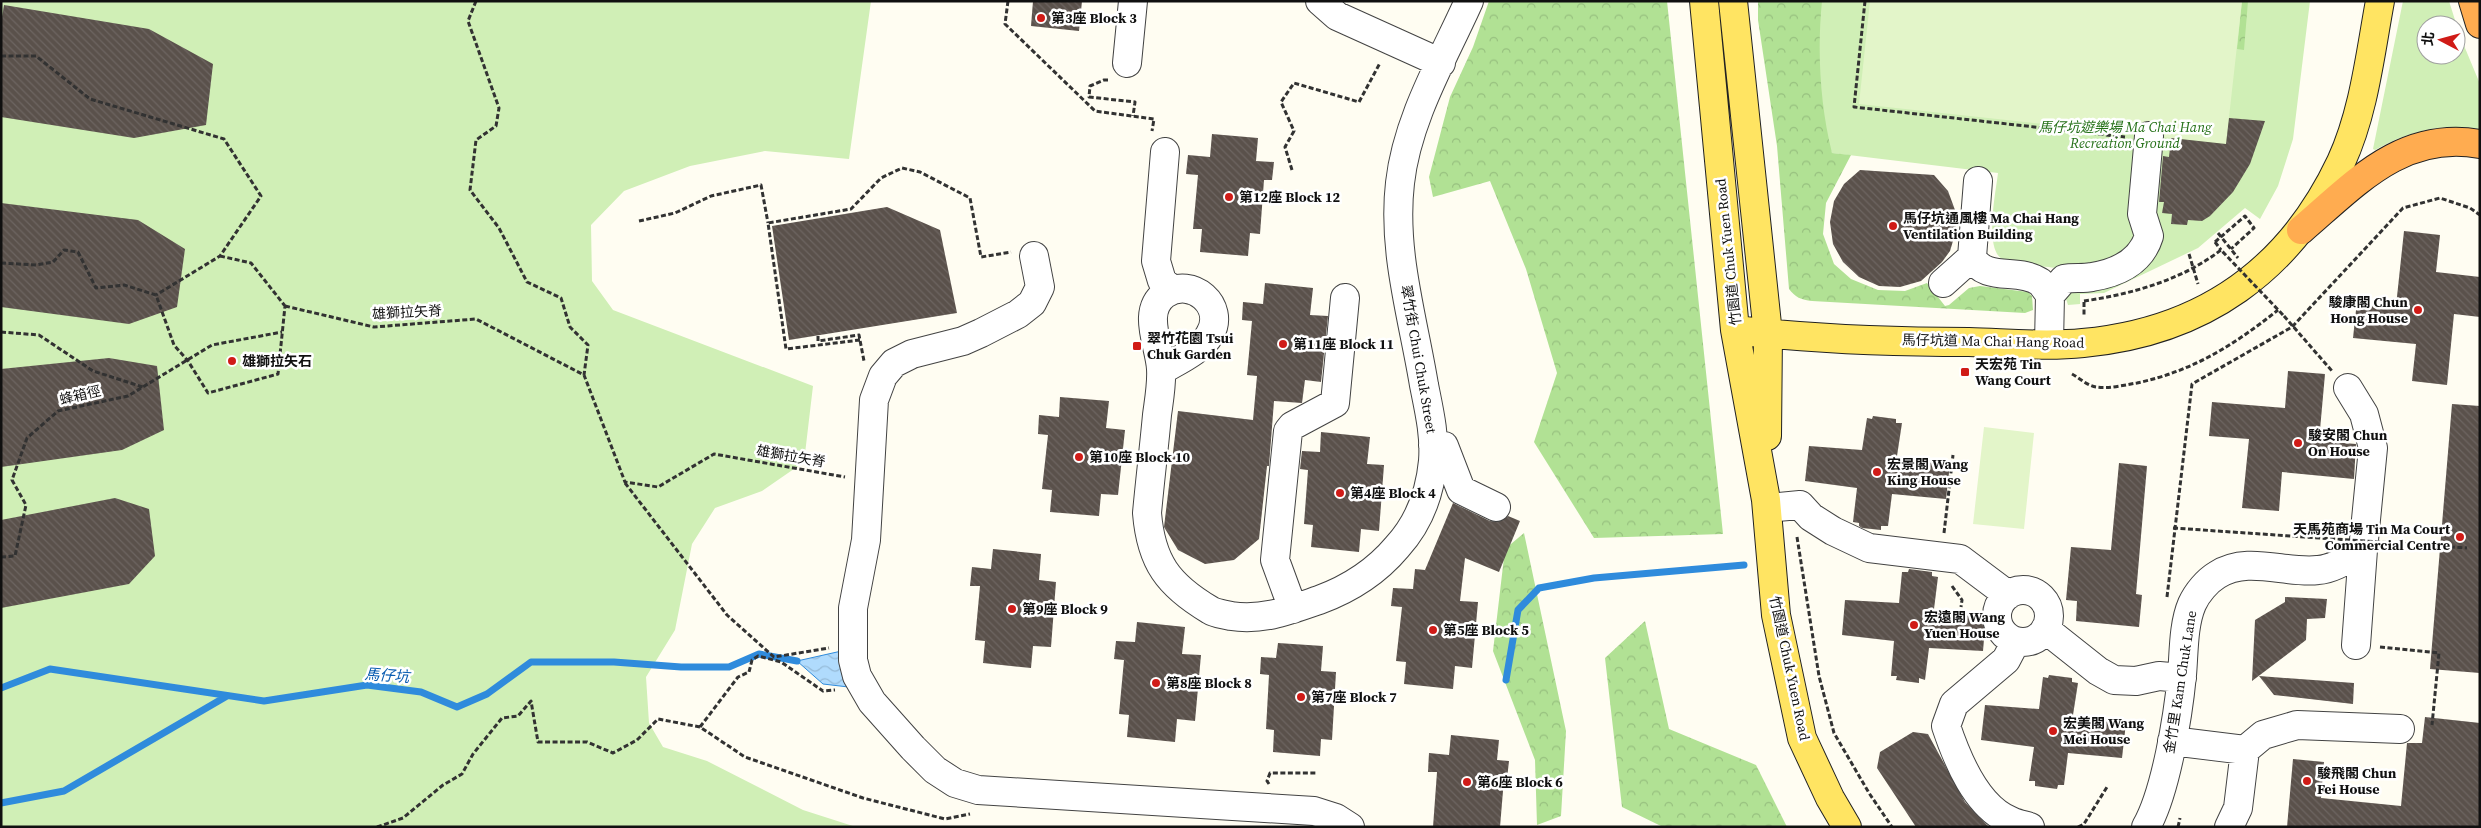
<svg xmlns="http://www.w3.org/2000/svg" width="2481" height="828" font-family="'Source Serif 4','Noto Sans TC',serif">
  <style>
    .grass { fill: #d0efb6; fill-rule: evenodd }
    .forest { fill: url(#forest-crowns) }
    .pitch { fill: #e3f5c9 }
    .water { fill: url(#water-waves); stroke: #2f8bdc }
    .lines { fill: none; stroke-linecap: round; stroke-linejoin: round }
    .stream { stroke: #2f8bdc; stroke-width: 7 }
    .building { fill: url(#building-back-hatch) }
    .minor-casing { stroke: #434343; stroke-width: 30 }
    .major-casing { stroke: #212121; stroke-width: 30 }
    .highway-casing { stroke: #212121; stroke-width: 30 }
    .path { stroke: #323232; stroke-width: 3; stroke-dasharray: 5 2.5; stroke-linecap: butt }
    .minor { stroke: #fff; stroke-width: 28 }
    .major { stroke: #ffe462; stroke-width: 28 }
    .highway { stroke: #ffac50; stroke-width: 28 }
    .path-bridge { stroke: #323232; stroke-width: 3; stroke-dasharray: 5 2.5; stroke-linecap: butt }
    .poi-dot { fill: #d01b17; stroke: #fff; stroke-width: 2 }
    .labels { text-anchor: middle; dominant-baseline: central; stroke-width: 5; stroke-linejoin: round; paint-order: stroke }
    .poi-label { font-size: 14px; font-weight: bold; fill: #101010; stroke: #fff; text-anchor: start }
    .park-label { font-size: 14px; font-style: italic; fill: #247017; stroke: #fff }
    .street-label { font-size: 14px; fill: #101010; stroke: #fff }
    .water-label { font-size: 15px; font-style: italic; fill: #095cb1; stroke: #fff }
  </style>
  <defs>
    <pattern id="forest-crowns" width="20" height="18" patternUnits="userSpaceOnUse" patternTransform="scale(1.25)"><rect width="20" height="18" fill="#b1e194"/><path d="M2 6a3 3 0 1 1 6 0M12 15a3 3 0 1 1 6 0" fill="none" stroke="#97c07f"/></pattern>
    <pattern id="water-waves" width="16" height="10" patternUnits="userSpaceOnUse" patternTransform="scale(1.25)"><rect width="16" height="10" fill="#b0dbfd"/><path d="M0 5q4-4 8 0t8 0" fill="none" stroke="#96bbd8"/></pattern>
    <pattern id="building-back-hatch" width="6" height="6" patternUnits="userSpaceOnUse" patternTransform="scale(1.25)"><rect width="6" height="6" fill="#5a514b"/><path d="M-1 5l2 2M0 0l6 6M5-1l2 2" fill="none" stroke="#6d6561"/></pattern>
  </defs>
  <rect width="100%" height="100%" fill="#fffdf2"/>
  <path class="grass" d="M1,1H871L849,159L765,151L690,166L624,191L591,225L592,281L613,310L813,386L804,462L762,491L715,508L692,544L675,630L646,677L649,723L663,747L707,761L803,810L856,827H1Z
    M1762,1H2310L2293,139L2278,186L2260,219L2245,208L2198,248L2104,293L2080,294V304L2068,305L2056,268C2044,266 2010,264 2002,259C1984,248 1996,191 1998,173L1832,153Z
    M2403,1H2449L2460,36L2480,84V129C2441,123 2409,131 2375,150L2373,149ZM2426,25H2456V55H2426Z"/>
  <path class="forest" d="M1489,1H1667L1723,534L1594,538L1534,442L1557,373L1526,269L1490,181L1433,197L1429,177L1450,97L1473,47Z
    M1758,1H1822C1817,51 1820,105 1832,153L1851,155L1826,203L1823,234L1834,264L1851,279L1878,290L1905,291L1927,283L1945,306L1949,305L1969,288L1980,286L2028,292L2032,296L2033,310L2025,313L1812,301C1801,300 1795,297 1789,289L1777,146L1758,20Z
    M2242,1H2248L2244,50L2237,49Z
    M1524,533L1566,731L1561,816L1537,825L1535,760L1493,651L1505,549Z
    M1645,621L1669,729L1756,765L1787,827H1663L1622,807L1605,658Z"/>
  <path class="pitch" d="M1870,1H2242L2226,144L1859,104Z
    M1984,427L2034,433L2024,529L1973,524Z"/>
  <path class="water" d="M846,650L857,688L823,684L797,661Z"/>
  <g class="lines">
    <path class="stream" d="M1506,680L1518,610L1539,588L1594,578L1744,565
      M1,688L50,669L264,701L367,685L421,692L457,707L487,694L531,662H614L681,667H729L759,654L797,661
      M1,803L64,791L227,696"/>
  </g>
  <path class="building" d="M1033,1H1082L1079,31L1031,26Z
    M4,5L149,29L213,64L206,125L134,138L1,117V23Z
    M2229,118L2265,121L2250,164L2233,192L2210,216L2202,221L2188,220L2187,225L2171,224L2172,214L2162,213L2164,202H2159L2163,156L2169,157L2171,138L2226,144Z
    M1212,134L1258,138L1256,161L1274,162L1272,180H1264L1260,234L1250,233L1248,256L1200,252L1202,229H1193L1198,175L1186,174L1188,155L1210,157Z
    M1860,170L1934,175L1948,191L1955,210L1956,231L1950,251L1942,262L1921,281L1900,287L1879,286L1859,277L1843,262L1833,244L1830,222L1834,201L1844,184Z
    M1,203L138,220L185,249L177,307L129,324L1,307Z
    M887,207L940,230L957,313L789,340L772,226Z
    M2404,231L2440,235L2436,272L2480,277V317L2454,314L2447,385L2412,381L2416,344L2353,338L2357,301L2396,306Z
    M1265,283L1313,288L1310,315L1328,316L1321,382L1305,380L1302,403L1274,401L1269,466H1267L1259,539L1234,560L1205,564L1178,550L1164,527L1178,411L1253,420L1257,376L1247,375L1252,321L1242,320L1243,302L1263,304Z
    M109,358L157,366L164,430L122,450L1,467V369Z
    M2288,371L2325,374L2319,441L2356,444L2354,479L2282,472L2279,511L2242,508L2249,439L2209,436L2212,402L2285,408Z
    M1060,397L1109,401L1106,428L1125,430L1118,495L1101,494L1099,516L1050,512L1052,490L1042,489L1048,435L1038,434L1039,415L1059,417Z
    M2452,404L2480,406V673L2430,669Z
    M1873,416L1896,419V423H1902L1897,456L1950,464L1946,499L1892,494L1888,526H1881V530L1862,528L1859,526V523L1853,522L1857,488L1805,481L1809,446L1862,450L1867,418L1872,419Z
    M1321,432L1370,437L1367,464L1384,465L1379,531L1361,529L1359,552L1311,547L1313,525L1304,524L1308,470L1300,469L1302,451L1320,452Z
    M2119,463L2147,466L2136,594L2142,595L2139,627L2076,621L2077,601L2066,600L2071,547L2111,550Z
    M115,498L149,509L155,556L129,584L1,608V520Z
    M1453,503L1490,521L1498,522L1508,516L1520,521L1499,572L1465,558L1460,601L1478,602L1472,668L1455,666L1453,689L1404,684L1406,662L1396,661L1402,607L1391,606L1393,588L1413,589L1415,569L1425,570Z
    M993,549L1041,554L1039,580L1056,582L1051,647L1033,646L1031,668L983,663L985,641L975,640L980,586H970L972,567L991,569Z
    M1909,569L1932,572V576L1938,577L1934,609L1986,616L1983,651L1929,648L1925,680L1919,678V683L1896,680L1897,676H1891L1894,641L1842,635L1845,600L1899,603L1902,572H1908Z
    M2285,597L2327,599L2325,618L2307,619L2306,640L2252,681L2255,620L2285,602Z
    M1137,622L1185,627L1182,654L1201,655L1195,721L1177,719L1175,742L1127,737L1129,715L1119,714L1124,660L1114,659L1116,641L1135,642Z
    M1278,643L1323,646L1321,671L1336,672L1332,740L1321,739L1320,756L1273,752L1274,730L1266,729L1269,675L1260,674L1261,657L1276,658Z
    M2049,675L2072,678V682L2078,683L2073,715L2126,723L2122,758L2068,753L2064,785H2058L2057,789L2035,786V781H2029L2034,747L1981,740L1985,705L2039,709L2043,677L2048,678Z
    M2259,676L2354,683L2353,704L2274,695Z
    M2425,717L2480,723V827H2287L2293,759L2324,762L2321,798L2401,806L2407,743H2422Z
    M1913,732L1928,734L1965,802L1989,827H1916L1877,768L1880,752Z
    M1451,735L1499,740L1497,760L1509,761L1507,779H1504L1500,827H1433L1437,772H1428L1429,753L1449,755Z"/>
  <g class="lines">
    <g class="minor-casing">
      <path id="minor" d="M1320,1L1337,16L1441,63
        M1127,63L1133,1
        M1165,152L1156,261L1162,281L1173,290
        M1978,181L1972,257C1985,283 2019,267 2040,282C2043,285 2047,291 2050,295L2049,344
        M1034,256L1040,287L1032,303L1018,314L981,333L963,341L912,354L894,363L883,376L874,400L866,540L853,608V660L857,676L872,702L913,748L935,770L955,783L978,790L1314,811L1336,818L1350,827
        M1943,283L1972,257
        M2050,295L2064,279C2073,277 2083,279 2092,277C2117,273 2141,262 2149,236L2142,214L2149,136
        M1162,370C1177,361 1202,350 1210,334C1226,306 1192,276 1165,294C1141,311 1160,346 1161,369C1162,384 1159,400 1157,415C1154,448 1150,480 1147,513C1151,562 1168,585 1210,610C1216,614 1224,614 1231,616C1263,621 1290,610 1319,600C1349,589 1376,572 1397,547C1419,523 1430,493 1433,461C1435,435 1429,410 1424,385C1413,318 1392,251 1400,183C1407,119 1443,59 1469,1
        M1433,445L1444,446L1461,490L1496,507
        M1767,508L1800,505L1811,517L1833,531L1869,548L1960,559L2008,595
        M1997 616a26 26 0 1 1 52 0a26 26 0 1 1-52 0Z
        M1293,609L1275,560L1288,431L1292,426L1335,403L1345,298
        M2045,629L2098,671L2114,680L2136,681L2159,676L2182,678
        M2016,641L2006,660L1954,704L1946,726C1957,759 1976,807 2011,821C2017,824 2024,825 2030,827
        M2356,645L2363,550
        M2172,741L2245,750L2263,735L2297,725L2400,729
        M2146,827C2166,792 2178,716 2182,675C2184,653 2183,625 2192,604C2197,593 2207,581 2217,575C2248,555 2285,574 2318,570C2334,569 2349,558 2363,550L2373,448L2364,414L2348,388
        M2229,827L2238,808L2245,750"/>
    </g>
    <g class="major-casing">
      <path id="major" d="M1704,1L1735,330L1766,500L1776,615L1802,738L1830,798L1847,827
        M1733,1L1768,334L1767,436
        M1735,330C1813,339 1891,342 1969,342C2007,343 2046,347 2083,343C2203,332 2290,270 2341,162C2364,112 2370,55 2380,1"/>
    </g>
    <g class="highway-casing">
      <path id="highway" d="M2473,1L2480,24
        M2301,230C2355,184 2402,130 2480,144"/>
    </g>
    <path class="path" d="M476,1L468,21L499,108L496,126L476,140L470,190L499,228L527,282L561,298L570,327L588,345L584,375
      M1008,1L1005,24L1095,111L1154,119L1152,131
      M1865,1L1854,107L2125,137
      M1,56H36L90,99L224,139L261,196L220,256L156,295
      M1108,80H1104L1090,86L1089,97L1135,102L1133,116
      M1292,170L1285,147L1294,131L1281,102L1294,83L1359,102L1380,63
      M639,221L675,213L711,196L761,185L768,223
      M2218,233L2238,258
      M2215,242L2221,250
      M2189,254L2198,284
      M220,256L251,263L285,306
      M1,263L36,265L53,262L64,250L78,252L96,288L124,285L156,295L174,345L188,361L208,393L278,374L285,306
      M2084,302V315
      M285,306L374,327L476,319L584,375L625,482L658,487L714,454L845,477
      M2284,316L2332,371
      M1,332L39,335L93,371L143,387
      M818,336V341L859,335L864,361
      M860,340L786,349L768,223L851,209L881,178L902,168L920,172L970,198L981,257L1011,252
      M2072,374C2079,378 2088,386 2096,387C2109,389 2124,385 2137,383C2193,371 2234,345 2278,310
      M625,483L727,615L774,657L829,648
      M1944,533L1953,455
      M1797,537L1819,676L1834,733L1869,793L1892,827
      M1,557L15,556L26,505L12,480L27,438L58,411L128,396L212,345L282,332
      M1952,586L1962,600L1961,607
      M2167,597L2192,384L2292,327L2403,208L2440,198L2470,208L2480,215
      M2380,647L2439,653L2432,725
      M700,727L738,677L749,672L752,660L758,656L781,662L823,691L835,690
      M1269,784L1267,781L1270,773H1317
      M377,827L403,818L443,785L462,774L473,754L502,718L518,716L531,701L538,742H587L613,753L637,740L658,719L700,727L745,757L863,798L945,819L970,814
      M2078,827L2084,824L2107,787
      M2178,827L2180,818"/>
    <use href="#minor" class="minor"/>
    <use href="#major" class="major"/>
    <use href="#highway" class="highway"/>
    <path class="path-bridge" d="M2215,242L2245,216L2254,228L2231,249
      M2084,301C2132,294 2182,280 2221,250L2284,316
      M2173,528L2467,548"/>
  </g>
  <g class="poi-dot">
    <circle cx="1041" cy="18" r="5"/>
    <circle cx="1229" cy="197" r="5"/>
    <circle cx="1893" cy="226" r="5"/>
    <circle cx="2418" cy="310" r="5"/>
    <circle cx="1283" cy="344" r="5"/>
    <rect x="1132" y="341" width="10" height="10" rx="2.5"/>
    <circle cx="232" cy="361" r="5"/>
    <rect x="1960" y="367" width="10" height="10" rx="2.5"/>
    <circle cx="2298" cy="443" r="5"/>
    <circle cx="1079" cy="457" r="5"/>
    <circle cx="1877" cy="472" r="5"/>
    <circle cx="1340" cy="493" r="5"/>
    <circle cx="2460" cy="537" r="5"/>
    <circle cx="1012" cy="609" r="5"/>
    <circle cx="1914" cy="625" r="5"/>
    <circle cx="1433" cy="630" r="5"/>
    <circle cx="1156" cy="683" r="5"/>
    <circle cx="1301" cy="697" r="5"/>
    <circle cx="2053" cy="731" r="5"/>
    <circle cx="2307" cy="781" r="5"/>
    <circle cx="1467" cy="782" r="5"/>
  </g>
  <g class="labels">
    <g class="poi-label">
      <text x="1051" y="18">第3座 Block 3</text>
      <text x="1239" y="197">第12座 Block 12</text>
      <text x="1903" y="218">馬仔坑通風樓 Ma Chai Hang<tspan x="1903" dy="16">Ventilation Building</tspan></text>
      <text x="2408" y="302" text-anchor="end">駿康閣 Chun<tspan x="2408" dy="16">Hong House</tspan></text>
      <text x="1147" y="338">翠竹花園 Tsui<tspan x="1147" dy="16">Chuk Garden</tspan></text>
      <text x="1293" y="344">第11座 Block 11</text>
      <text x="242" y="361">雄獅拉矢石</text>
      <text x="1975" y="364">天宏苑 Tin<tspan x="1975" dy="16">Wang Court</tspan></text>
      <text x="2308" y="435">駿安閣 Chun<tspan x="2308" dy="16">On House</tspan></text>
      <text x="1089" y="457">第10座 Block 10</text>
      <text x="1887" y="464">宏景閣 Wang<tspan x="1887" dy="16">King House</tspan></text>
      <text x="1350" y="493">第4座 Block 4</text>
      <text x="2450" y="529" text-anchor="end">天馬苑商場 Tin Ma Court<tspan x="2450" dy="16">Commercial Centre</tspan></text>
      <text x="1022" y="609">第9座 Block 9</text>
      <text x="1924" y="617">宏遠閣 Wang<tspan x="1924" dy="16">Yuen House</tspan></text>
      <text x="1443" y="630">第5座 Block 5</text>
      <text x="1166" y="683">第8座 Block 8</text>
      <text x="1311" y="697">第7座 Block 7</text>
      <text x="2063" y="723">宏美閣 Wang<tspan x="2063" dy="16">Mei House</tspan></text>
      <text x="2317" y="773">駿飛閣 Chun<tspan x="2317" dy="16">Fei House</tspan></text>
      <text x="1477" y="782">第6座 Block 6</text>
    </g>
    <g class="park-label">
      <text x="2125" y="127">馬仔坑遊樂場 Ma Chai Hang<tspan x="2125" dy="16">Recreation Ground</tspan></text>
    </g>
    <g class="street-label">
      <text transform="translate(1728 252) rotate(-96)">竹園道 Chuk Yuen Road</text>
      <text transform="translate(407 312) rotate(-3)">雄獅拉矢脊</text>
      <text transform="translate(1993 341) rotate(1)">馬仔坑道 Ma Chai Hang Road</text>
      <text transform="translate(1419 359) rotate(80)">翠竹街 Chui Chuk Street</text>
      <text transform="translate(80 395) rotate(-13)">蜂箱徑</text>
      <text transform="translate(791 456) rotate(10)">雄獅拉矢脊</text>
      <text transform="translate(1790 668) rotate(78)">竹園道 Chuk Yuen Road</text>
      <text transform="translate(2180 682) rotate(-81)">金竹里 Kam Chuk Lane</text>
    </g>
    <g class="water-label">
      <text transform="translate(387 675) rotate(4)">馬仔坑</text>
    </g>
  </g>
  <rect width="2481" height="828" fill="none" stroke="#101010" stroke-width="5"/>
  <g transform="translate(2441 40) rotate(276)"><circle r="24" fill="#ffffff" stroke="#9f9f9f"/>
  <path d="M0-4L9 19L0 12L-9 19Z" fill="#d01b17"/>
  <text y="-8" font-size="14" font-weight="bold" text-anchor="middle" fill="#101010">北</text>
  </g>
</svg>
